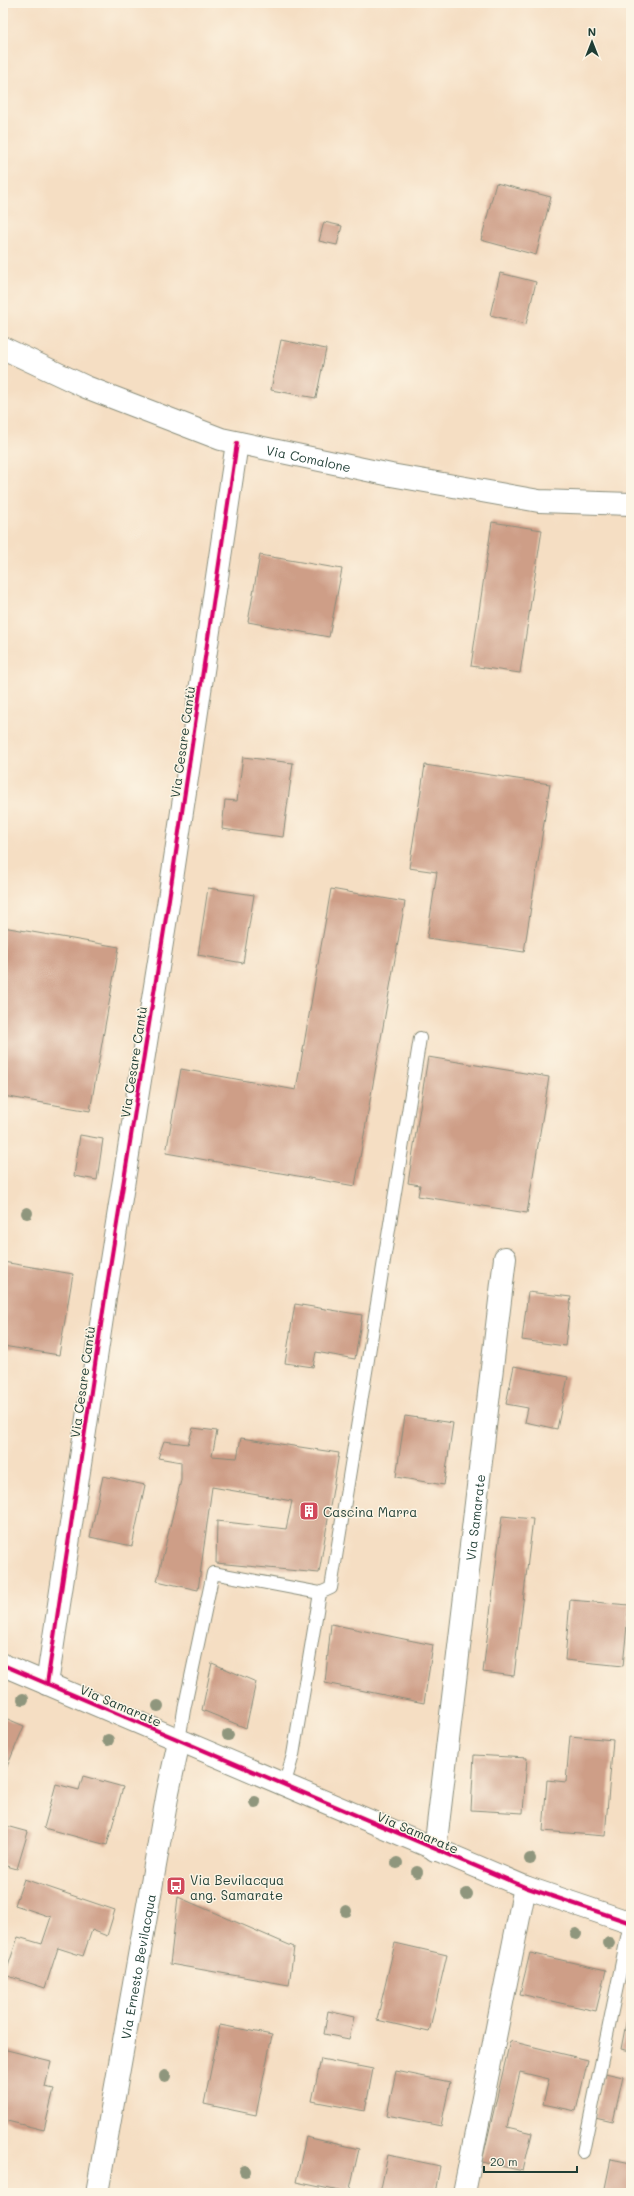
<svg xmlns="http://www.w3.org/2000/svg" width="634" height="2196" font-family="Mali,sans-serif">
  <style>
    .building { fill: #ce9e87 }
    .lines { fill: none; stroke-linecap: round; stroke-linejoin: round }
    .service-casing { stroke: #8a8e7c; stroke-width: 14 }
    .minor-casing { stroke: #8a8e7c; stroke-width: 24 }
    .tertiary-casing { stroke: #8a8e7c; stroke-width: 24 }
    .service { stroke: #fff; stroke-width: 12 }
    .minor { stroke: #fff; stroke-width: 22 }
    .tertiary { stroke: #fff; stroke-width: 22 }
    .cycleway-casing { stroke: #fcf5e5; stroke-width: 6 }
    .cycleway { stroke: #d6006c; stroke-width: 4 }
    .tree { fill: #8f967d }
    .labels { text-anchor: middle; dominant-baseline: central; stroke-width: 3; stroke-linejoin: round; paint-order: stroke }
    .street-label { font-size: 13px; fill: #1f3d34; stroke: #fcf5e5 }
    .poi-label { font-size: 13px; fill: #1f3d34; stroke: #fcf5e5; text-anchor: start }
  </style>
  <rect width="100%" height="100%" fill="#fcf5e5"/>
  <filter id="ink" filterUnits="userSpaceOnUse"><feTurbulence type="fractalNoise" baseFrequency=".025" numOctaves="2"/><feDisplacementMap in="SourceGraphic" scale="8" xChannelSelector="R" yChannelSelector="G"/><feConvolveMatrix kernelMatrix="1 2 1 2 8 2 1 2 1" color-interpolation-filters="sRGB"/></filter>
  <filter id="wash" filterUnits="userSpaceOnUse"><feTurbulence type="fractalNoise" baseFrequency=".012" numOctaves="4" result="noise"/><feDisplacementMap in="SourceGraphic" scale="16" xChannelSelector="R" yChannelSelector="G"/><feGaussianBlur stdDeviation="0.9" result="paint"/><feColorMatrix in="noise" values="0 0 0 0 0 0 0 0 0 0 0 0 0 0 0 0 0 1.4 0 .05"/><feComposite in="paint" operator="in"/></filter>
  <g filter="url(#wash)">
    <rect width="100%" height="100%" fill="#f5dec3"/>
    <g id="blocks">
      <path class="building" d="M496,183L551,197L536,255L481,240Z
        M324,222L342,226L337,245L319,241Z
        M500,273L536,282L526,324L490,315Z
        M281,340L326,349L316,398L271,390Z
        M492,522L542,530L520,673L471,666Z
        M260,555L342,569L329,637L248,622Z
        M243,757L293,763L283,837L222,829L225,800L237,801Z
        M425,765L550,784L524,952L427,938L437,872L409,868Z
        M208,888L254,895L243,963L198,955Z
        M331,889L405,902L355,1186L166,1153L181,1069L296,1090Z
        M3,927L119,947L90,1111L3,1096Z
        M428,1057L549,1077L527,1213L418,1196L420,1185L408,1183Z
        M80,1135L103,1139L97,1180L74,1176Z
        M3,1262L73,1274L59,1355L3,1346Z
        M528,1292L571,1297L565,1346L522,1340Z
        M295,1304L362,1315L355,1359L316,1352L313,1367L285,1363Z
        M514,1366L568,1377L557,1429L525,1422L528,1408L506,1404Z
        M405,1416L453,1423L444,1485L396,1477Z
        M193,1428L217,1431L212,1456L237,1458L241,1438L339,1453L319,1573L216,1563L217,1521L286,1529L292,1501L212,1487L198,1590L157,1581L181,1480V1462L158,1458L164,1441L188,1444Z
        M103,1476L145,1485L132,1546L90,1537Z
        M502,1516L533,1519L514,1676L483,1672Z
        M570,1600L629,1605L623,1666L565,1660Z
        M331,1624L433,1645L424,1703L325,1683Z
        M212,1663L256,1682L246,1728L202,1710Z
        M3,1717L24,1726L6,1769L3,1768Z
        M570,1736L613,1740L605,1836L543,1831L547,1780L566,1782Z
        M474,1755L527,1758L523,1813L471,1810Z
        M83,1776L123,1787L107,1845L44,1828L56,1784L79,1790Z
        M6,1826L28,1832L17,1869L3,1865V1834Z
        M24,1879L115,1910L107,1936L92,1930L83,1956L58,1948L45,1988L5,1975L18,1937L42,1944L51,1917L15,1905Z
        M178,1897L294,1947L289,1985L170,1964Z
        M395,1943L447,1955L429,2032L377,2020Z
        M530,1953L606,1970L596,2011L520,1994Z
        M630,2003H631V2051L621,2049Z
        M328,2011L354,2017L349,2039L324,2034Z
        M220,2025L272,2035L256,2115L204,2104Z
        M510,2041L588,2060L576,2111L543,2104L549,2079L520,2072L507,2127L532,2133L523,2171L482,2162Z
        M3,2049L51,2061L45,2087L54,2089L44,2130L3,2120Z
        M321,2059L373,2069L365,2111L312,2101Z
        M396,2071L450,2082L441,2126L387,2115Z
        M605,2073L623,2077L613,2122L595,2118Z
        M306,2137L359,2149L349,2193L296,2182Z
        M388,2155L440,2166L435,2193H380Z
        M611,2159L631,2163V2193H604Z"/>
    </g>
  </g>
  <g filter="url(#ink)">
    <use href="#blocks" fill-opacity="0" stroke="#8a8e7c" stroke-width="1"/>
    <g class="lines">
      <g class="service-casing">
        <path id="service" d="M179,1741L184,1710L213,1573L320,1593
          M284,1786L293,1755L320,1593L331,1588L420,1038
          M583,2152L630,1923"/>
      </g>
      <g class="minor-casing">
        <g id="minor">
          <path id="s1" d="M3,348L86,387L221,439L391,475L539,501L631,504"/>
          <path d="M47,1684L105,1298L169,899L237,443"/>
          <path id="s2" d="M435,1850L505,1258"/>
          <path id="s3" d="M97,2193L168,1792L179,1741"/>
          <path d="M464,2193L525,1887"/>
        </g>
      </g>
      <g class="tertiary-casing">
        <path id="tertiary" d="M3,1665L525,1887L631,1923"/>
      </g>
      <use href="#service" class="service"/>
      <use href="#minor" class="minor"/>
      <use href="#tertiary" class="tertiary"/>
      <g class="cycleway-casing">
        <path id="cycleway" d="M3,1665L525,1887L631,1923
          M47,1684L105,1298L169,899L237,443"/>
      </g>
      <use href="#cycleway" class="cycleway"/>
    </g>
    <g class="tree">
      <circle cx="27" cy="1213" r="6"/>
      <circle cx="23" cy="1699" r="6"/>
      <circle cx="158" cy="1706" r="6"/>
      <circle cx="228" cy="1735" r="6"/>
      <circle cx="108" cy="1740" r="6"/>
      <circle cx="255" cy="1802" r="6"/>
      <circle cx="530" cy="1859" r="6"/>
      <circle cx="397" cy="1863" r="6"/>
      <circle cx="417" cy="1872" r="6"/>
      <circle cx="467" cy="1894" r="6"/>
      <circle cx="346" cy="1911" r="6"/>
      <circle cx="576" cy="1934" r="6"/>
      <circle cx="609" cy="1943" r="6"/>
      <circle cx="165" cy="2076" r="6"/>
      <circle cx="245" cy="2171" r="6"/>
    </g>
  </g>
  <defs>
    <g id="building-square" transform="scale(1)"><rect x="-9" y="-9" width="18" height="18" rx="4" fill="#d1495b" stroke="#fcf5e5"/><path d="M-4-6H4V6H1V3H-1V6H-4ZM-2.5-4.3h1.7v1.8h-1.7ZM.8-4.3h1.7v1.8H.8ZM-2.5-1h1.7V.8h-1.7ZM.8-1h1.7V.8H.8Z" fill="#fff"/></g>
    <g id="bus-square" transform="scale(1)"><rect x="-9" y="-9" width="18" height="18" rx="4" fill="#d1495b" stroke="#fcf5e5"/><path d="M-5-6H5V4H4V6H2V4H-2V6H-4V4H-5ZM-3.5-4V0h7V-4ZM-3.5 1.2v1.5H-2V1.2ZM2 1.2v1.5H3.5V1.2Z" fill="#fff"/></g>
  </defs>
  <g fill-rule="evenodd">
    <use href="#building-square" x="309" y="1511"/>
    <use href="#bus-square" x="176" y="1886"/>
  </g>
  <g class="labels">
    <g class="street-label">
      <text stroke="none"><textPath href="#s1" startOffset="326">Via Comalone</textPath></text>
      <text transform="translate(182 742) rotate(-82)">Via Cesare Cantù</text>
      <text transform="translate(133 1062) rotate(-81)">Via Cesare Cantù</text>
      <text transform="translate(82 1382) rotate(-82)">Via Cesare Cantù</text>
      <text stroke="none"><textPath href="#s2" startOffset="335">Via Samarate</textPath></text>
      <text transform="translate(121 1705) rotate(23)">Via Samarate</text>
      <text transform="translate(418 1832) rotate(23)">Via Samarate</text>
      <text stroke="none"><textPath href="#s3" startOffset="230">Via Ernesto Bevilacqua</textPath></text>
    </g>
    <g class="poi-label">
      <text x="323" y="1511">Cascina Marra</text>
      <text x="190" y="1879">Via Bevilacqua<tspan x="190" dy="15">ang. Samarate</tspan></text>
    </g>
  </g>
  <rect width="634" height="2196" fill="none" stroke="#fcf5e5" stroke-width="16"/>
  <g transform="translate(592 42)" stroke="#fcf5e5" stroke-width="3" paint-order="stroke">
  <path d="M0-3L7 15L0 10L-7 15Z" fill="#1f3d34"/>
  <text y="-6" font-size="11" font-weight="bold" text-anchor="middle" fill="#1f3d34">N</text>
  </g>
  <path d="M484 2166v6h93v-6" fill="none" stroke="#1f3d34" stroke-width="2"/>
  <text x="490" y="2166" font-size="12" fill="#1f3d34" stroke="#fcf5e5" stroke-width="3" paint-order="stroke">20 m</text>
</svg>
